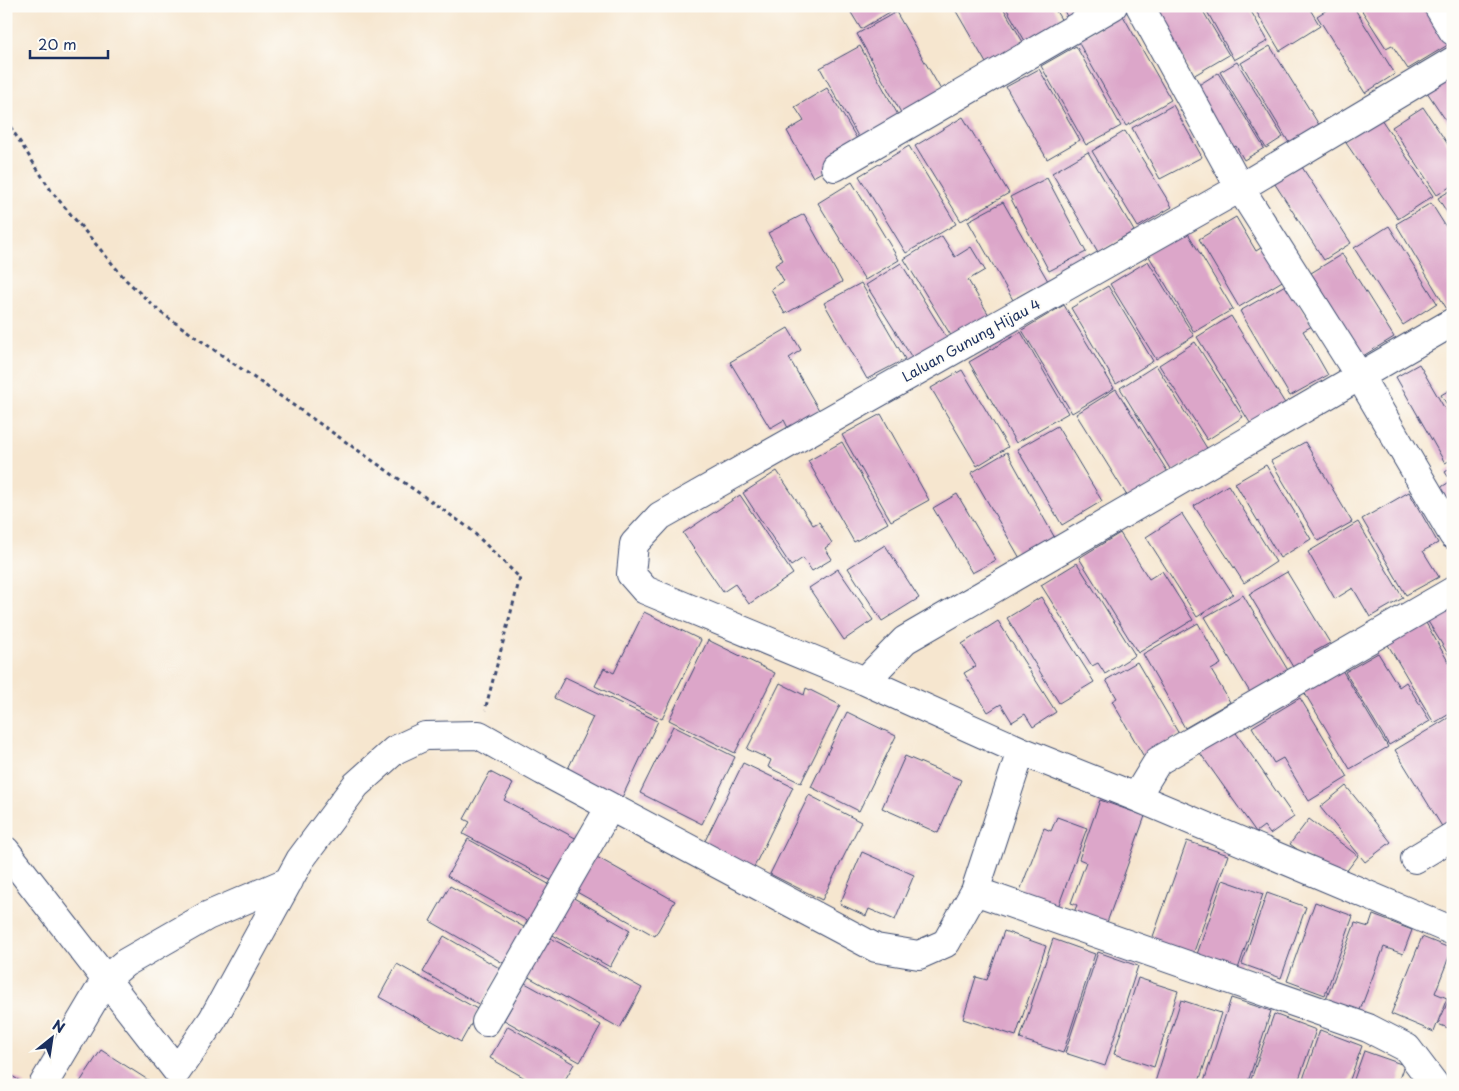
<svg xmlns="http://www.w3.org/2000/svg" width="1459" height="1091" font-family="'Playpen Sans',sans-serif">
  <rect width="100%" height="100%" fill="#fdfcf7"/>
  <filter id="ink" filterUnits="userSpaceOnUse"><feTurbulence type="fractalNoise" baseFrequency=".02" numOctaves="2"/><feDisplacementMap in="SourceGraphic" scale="10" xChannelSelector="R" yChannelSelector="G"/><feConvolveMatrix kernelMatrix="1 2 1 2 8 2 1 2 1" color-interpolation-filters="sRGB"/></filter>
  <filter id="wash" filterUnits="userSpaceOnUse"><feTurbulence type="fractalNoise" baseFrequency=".0096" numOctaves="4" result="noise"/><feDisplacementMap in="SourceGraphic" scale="20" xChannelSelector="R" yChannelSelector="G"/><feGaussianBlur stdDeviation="1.12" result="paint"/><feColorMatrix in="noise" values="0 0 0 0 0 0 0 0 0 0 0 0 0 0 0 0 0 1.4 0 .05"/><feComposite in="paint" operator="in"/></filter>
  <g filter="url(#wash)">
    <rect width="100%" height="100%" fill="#f6e6cf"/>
    <g id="blocks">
      <path fill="#dca6c9" d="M847,6H900L861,29Z
        M953,6H1002L1023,42L986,63Z
        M1005,6H1053L1062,21L1025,41Z
        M1062,6H1092L1068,19Z
        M1153,6H1200L1229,55L1193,76Z
        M1204,6H1248L1268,41L1234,60Z
        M1253,6H1308L1320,26L1280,51Z
        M1333,6H1353L1395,74L1365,93L1317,16Z
        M1359,6H1428L1451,43L1408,69L1392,45L1386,48Z
        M896,12L944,95L904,118L857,34Z
        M1122,14L1171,100L1126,126L1077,40Z
        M860,46L903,124L863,145L820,68Z
        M1076,46L1121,126L1086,145L1041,66Z
        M1270,46L1321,128L1291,146L1241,63Z
        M1237,62L1283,137L1266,148L1220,72Z
        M1039,69L1080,140L1047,159L1006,87Z
        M1218,73L1264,148L1244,160L1236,146L1226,152L1189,91Z
        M1453,75V131L1427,92Z
        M827,88L863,149L813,177L787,131L804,121L795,107Z
        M1173,105L1202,157L1160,179L1132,128Z
        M1423,107L1453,152V185L1437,195L1392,127Z
        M1379,116L1433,196L1398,219L1344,140Z
        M963,117L1009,193L961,221L915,146Z
        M1125,131L1172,207L1138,227L1092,151Z
        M909,146L956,224L906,253L859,176Z
        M1088,152L1134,231L1098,252L1052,173Z
        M1300,164L1351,243L1324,260L1273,181Z
        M1047,178L1086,252L1049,271L1010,197Z
        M852,182L899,260L865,280L818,203Z
        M1453,189V222L1438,198Z
        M1003,202L1048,281L1013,300L968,221Z
        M1431,203L1453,238V308L1448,311L1396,224Z
        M804,214L842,282L785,314L771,289L784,281L775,265L783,260L768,233Z
        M1236,217L1256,251L1264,246L1284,280L1239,307L1199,239Z
        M1389,226L1437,303L1403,325L1354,248Z
        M1186,230L1233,309L1194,332L1147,253Z
        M942,236L955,257L971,247L985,270L968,280L992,320L955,342L904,259Z
        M1342,254L1394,337L1363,356L1311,273Z
        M1148,261L1194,336L1156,359L1110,284Z
        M901,263L950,343L916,364L866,285Z
        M861,283L905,359L867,379L824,303Z
        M1287,284L1312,326L1303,331L1328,375L1290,396L1240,311Z
        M1108,286L1153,361L1116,384L1071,308Z
        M1064,305L1114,388L1072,413L1022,330Z
        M1231,316L1286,405L1252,426L1197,337Z
        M788,328L801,350L789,358L819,410L788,428L784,420L770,428L730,362Z
        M1021,332L1068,413L1016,443L969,362Z
        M1195,342L1243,417L1207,440L1159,365Z
        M1419,364L1453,423V459L1445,463L1396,377Z
        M1156,365L1208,450L1172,472L1120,388Z
        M962,370L1008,447L977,466L931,388Z
        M1453,388V414L1441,395Z
        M1116,389L1169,474L1129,499L1076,414Z
        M881,414L929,500L891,521L842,435Z
        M1057,426L1102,501L1062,525L1017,449Z
        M842,442L888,523L854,542L808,461Z
        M1305,442L1352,522L1318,541L1271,461Z
        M1007,452L1056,540L1021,560L971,473Z
        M1266,465L1311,539L1280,558L1235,483Z
        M1453,467V525L1432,493L1451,481L1445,472Z
        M777,471L813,525L819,522L832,543L825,548L832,559L812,571L803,558L791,566L743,493Z
        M1228,485L1276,562L1244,583L1194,506Z
        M1409,492L1438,543L1423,551L1439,577L1406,595L1362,519Z
        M957,494L996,560L972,573L933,508Z
        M740,495L793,574L749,604L735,584L723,592L683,533Z
        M1182,514L1233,594L1197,617L1146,537Z
        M1358,522L1403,598L1370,617L1353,588L1335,599L1308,552Z
        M1120,533L1149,579L1162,571L1193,620L1138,653L1079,558Z
        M885,545L919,598L882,621L848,568Z
        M1077,563L1135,655L1105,674L1098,663L1092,666L1041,585Z
        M838,569L873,620L844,640L809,588Z
        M1287,572L1330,643L1314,652L1318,658L1296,672L1249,594Z
        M1243,595L1289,672L1251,694L1205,617Z
        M1041,597L1094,682L1059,703L1007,618Z
        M1453,599V662L1424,615Z
        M644,612L701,640L662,719L595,686L604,668L614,673Z
        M1422,616L1453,670V712L1434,723L1384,638Z
        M998,621L1056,712L1033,727L1025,714L1012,722L1001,704L988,712L964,673L976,666L962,644Z
        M1198,623L1221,664L1211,670L1230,702L1185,728L1143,654Z
        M708,640L775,673L735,753L669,720Z
        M1378,653L1399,687L1406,682L1430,721L1389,745L1345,672Z
        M1137,662L1179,734L1143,755L1112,701L1117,698L1106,680Z
        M1342,670L1388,747L1350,769L1304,692Z
        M565,677L658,721L618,806L563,779L593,717L554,698Z
        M780,683L804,695L806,688L840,705L801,783L768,767L771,760L747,749Z
        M1300,698L1348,777L1309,801L1283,758L1274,763L1252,727Z
        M847,712L896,736L859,811L811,787Z
        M1453,715V829L1446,833L1395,750Z
        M673,726L735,757L702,824L640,793Z
        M1234,730L1294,817L1270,834L1264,826L1256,832L1200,753Z
        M905,756L961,780L938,833L882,808Z
        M743,763L793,787L753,869L703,845Z
        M490,772L513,784L504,800L579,840L556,883L463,834L470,822L464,819Z
        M1346,786L1391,842L1365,862L1320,807Z
        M809,795L861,822L822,900L770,874Z
        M1100,800L1145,816L1105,928L1072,917L1077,905L1071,903L1086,862L1079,859Z
        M1057,817L1087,828L1057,910L1018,896L1044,828L1051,831Z
        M1309,819L1358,856L1339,881L1290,844Z
        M468,839L552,886L531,923L447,876Z
        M1187,841L1228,855L1191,960L1150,945Z
        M862,852L914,875L895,920L869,909L866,916L840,904Z
        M595,856L675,901L655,936L575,891Z
        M1223,880L1263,894L1236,975L1195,960Z
        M450,886L531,931L510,967L430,921Z
        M1267,893L1306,907L1281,978L1242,964Z
        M572,897L630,930L610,967L551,934Z
        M1315,902L1353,916L1325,995L1287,981Z
        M1373,915L1412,930L1403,954L1384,947L1357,1018L1324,1005L1355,923L1369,927Z
        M1004,931L1046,946L1016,1036L963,1019L976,977L987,980Z
        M444,936L501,969L480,1005L423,972Z
        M547,936L642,988L620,1028L525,975Z
        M1422,937L1452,949L1435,993L1447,998L1434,1032L1391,1014Z
        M1053,939L1095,954L1063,1053L1020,1039Z
        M1098,952L1138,966L1105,1066L1065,1053Z
        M397,964L479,1010L461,1042L379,997Z
        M1138,978L1178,991L1154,1067L1114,1054Z
        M525,983L601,1025L580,1062L504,1020Z
        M1453,990V1030L1438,1024Z
        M1231,998L1271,1011L1247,1085H1203Z
        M1181,1000L1221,1013L1198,1085H1154Z
        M1274,1014L1316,1030L1297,1085H1249Z
        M508,1026L574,1064L562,1085H537L490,1058Z
        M1320,1030L1362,1046L1348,1085H1301Z
        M101,1050L156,1085H85L80,1082Z
        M1364,1051L1404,1065L1397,1085H1352Z
        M6,1072L26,1085H6Z"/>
    </g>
  </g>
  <g filter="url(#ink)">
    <use href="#blocks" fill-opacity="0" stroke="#3c4a6f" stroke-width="1"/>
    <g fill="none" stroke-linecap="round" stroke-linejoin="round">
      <g stroke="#3c4a6f" stroke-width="30">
        <path id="minor" d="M1140,6L1240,188L1360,377L1453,535
          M1438,6L1453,31
          M1453,61L1240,188L660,516L634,544L631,574L645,590L865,681L1021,751L1136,797L1453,931
          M835,167L1113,6
          M865,681L905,640L1453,322
          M1136,797L1158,761L1453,591
          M6,851L177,1071L213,1019L300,860L356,785L395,750L425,736L479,735L543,771L876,948L919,955L946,943L975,891L1021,751
          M1415,859L1453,836
          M975,891L1368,1028L1407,1048L1435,1085
          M486,1022L610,807
          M43,1085L106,979L125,963L207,916L289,881"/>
      </g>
      <path stroke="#3c4a6f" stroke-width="3" stroke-dasharray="4 4" stroke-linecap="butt" d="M6,120L52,192L126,280L160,312L469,528L520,578L485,710"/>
      <use href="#minor" stroke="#fff" stroke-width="28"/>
    </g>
  </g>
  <g text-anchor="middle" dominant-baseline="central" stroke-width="4" stroke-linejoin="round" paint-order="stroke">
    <g font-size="14" fill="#1b2f5e" stroke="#fdfcf7">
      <text transform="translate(971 340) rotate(-29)">Laluan Gunung Hijau 4</text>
    </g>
  </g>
  <rect width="1459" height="1091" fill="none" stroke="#fdfcf7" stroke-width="25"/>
  <g transform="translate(52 1038) rotate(30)" stroke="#fdfcf7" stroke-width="4" paint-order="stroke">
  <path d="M0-4L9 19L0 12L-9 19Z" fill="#1b2f5e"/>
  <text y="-8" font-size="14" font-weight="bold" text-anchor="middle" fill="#1b2f5e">N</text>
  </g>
  <path d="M30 50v8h78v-8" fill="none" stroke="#1b2f5e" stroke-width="2.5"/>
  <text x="38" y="50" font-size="15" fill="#1b2f5e" stroke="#fdfcf7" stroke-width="4" paint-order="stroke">20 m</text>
</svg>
